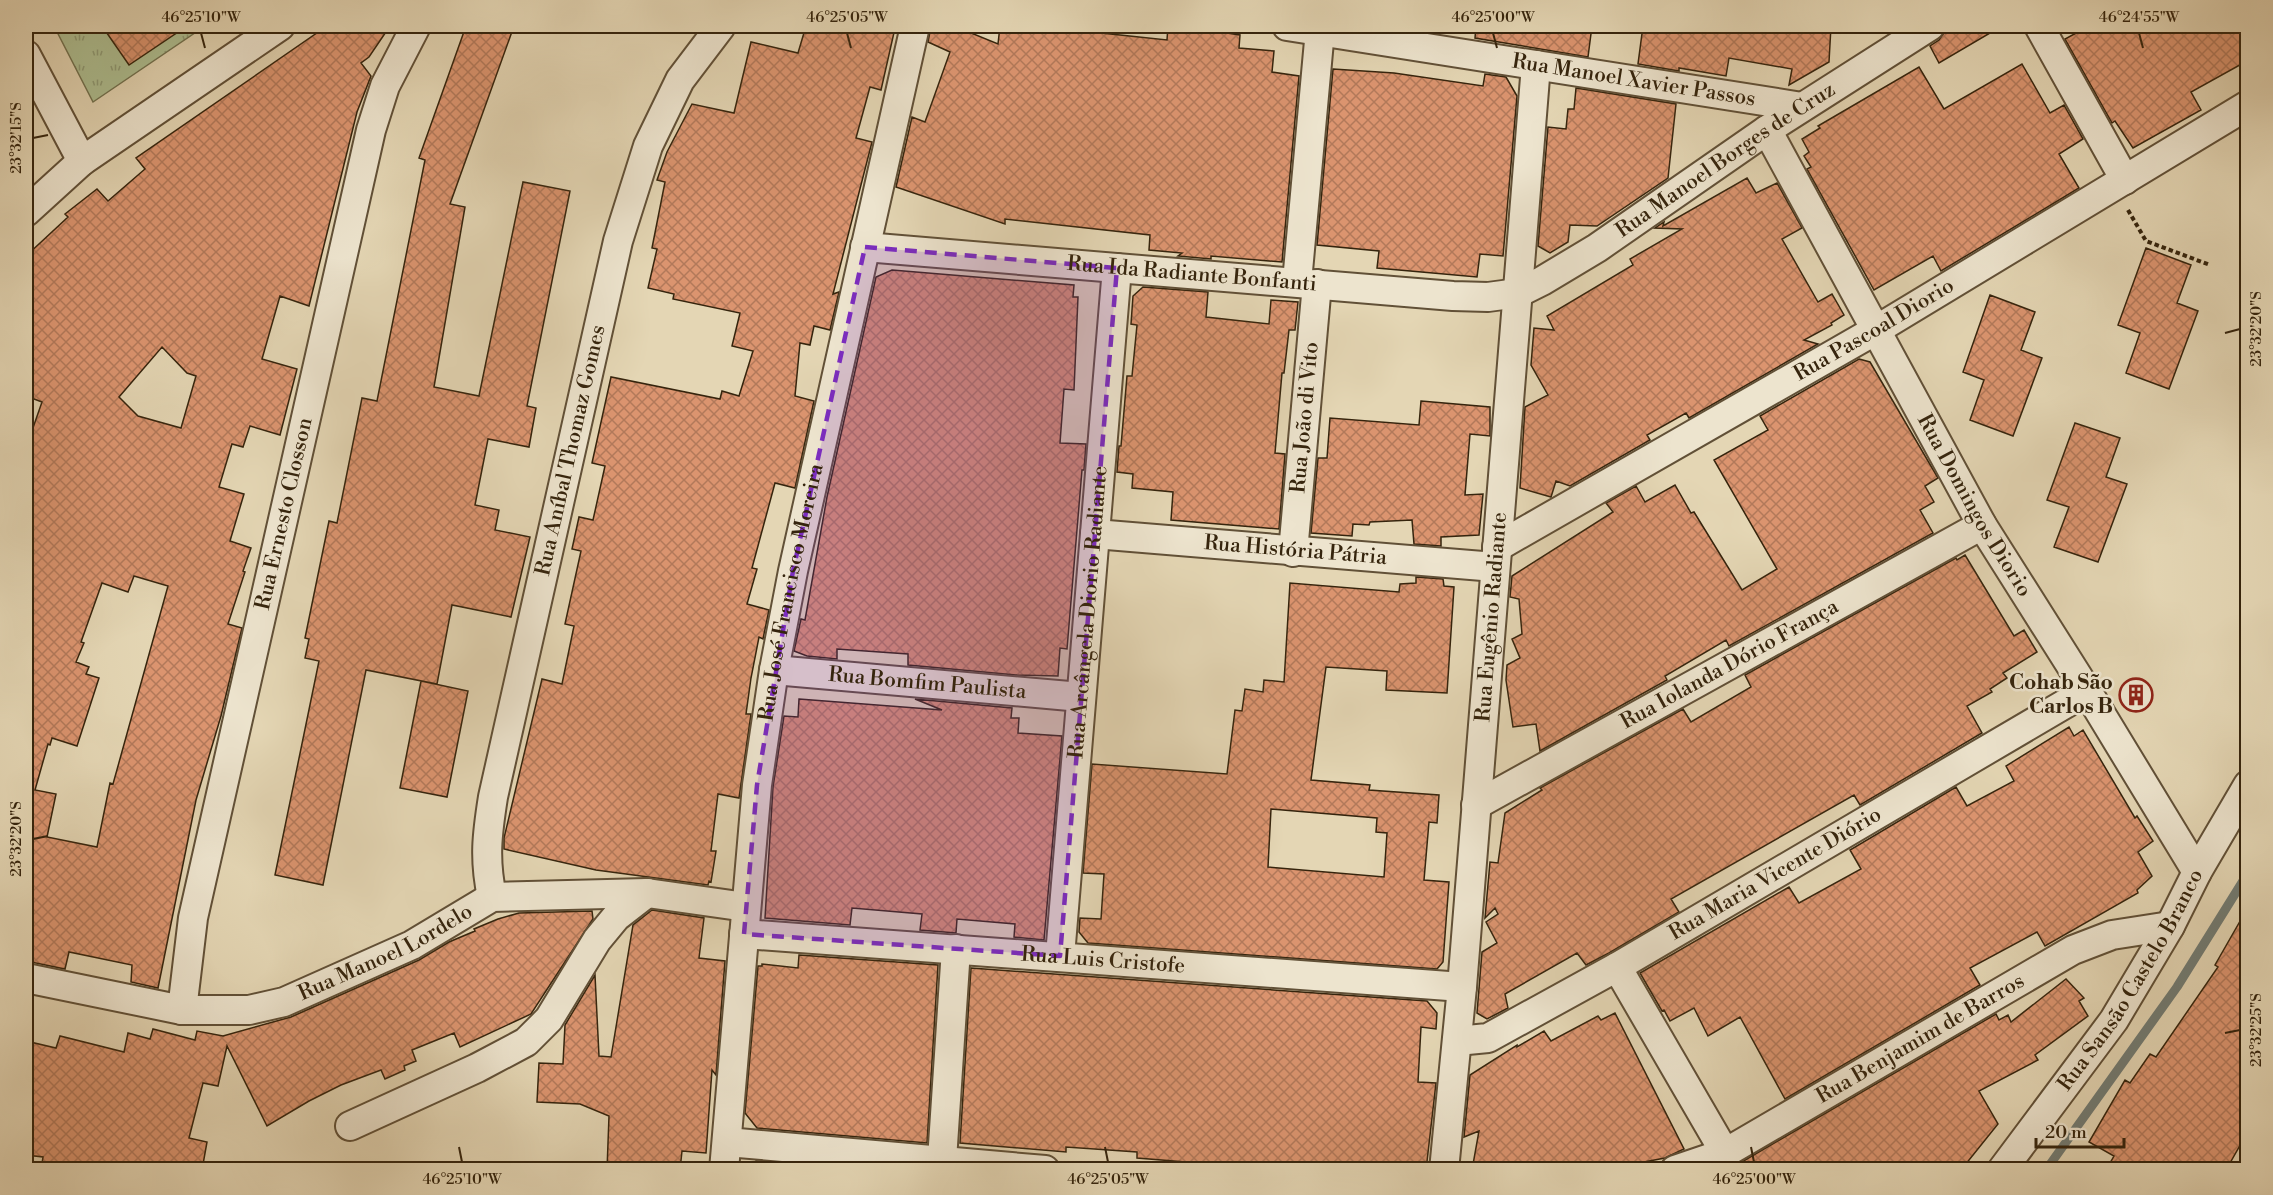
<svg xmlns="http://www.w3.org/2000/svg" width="2273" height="1195" font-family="'Libre Bodoni',serif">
  <defs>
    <pattern id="park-tufts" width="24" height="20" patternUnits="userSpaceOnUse" patternTransform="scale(1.5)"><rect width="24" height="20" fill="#aebf92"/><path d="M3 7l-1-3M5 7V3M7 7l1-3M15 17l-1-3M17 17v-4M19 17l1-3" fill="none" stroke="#8e9b76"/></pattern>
    <pattern id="building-cross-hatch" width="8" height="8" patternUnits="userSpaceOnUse" patternTransform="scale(1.5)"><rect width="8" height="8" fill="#db946f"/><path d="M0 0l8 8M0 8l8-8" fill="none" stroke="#b2795a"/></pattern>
  </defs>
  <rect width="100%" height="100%" fill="#e4d6b4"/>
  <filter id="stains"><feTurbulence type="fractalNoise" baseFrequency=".00333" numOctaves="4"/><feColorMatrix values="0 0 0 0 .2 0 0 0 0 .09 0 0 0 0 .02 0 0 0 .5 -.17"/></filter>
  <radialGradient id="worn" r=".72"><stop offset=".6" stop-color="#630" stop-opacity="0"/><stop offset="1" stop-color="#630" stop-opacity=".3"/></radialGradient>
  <path fill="url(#park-tufts)" stroke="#727250" stroke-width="1.5" d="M54,26H205L93,102Z"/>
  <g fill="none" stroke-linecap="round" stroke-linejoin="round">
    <path stroke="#727c74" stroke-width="9" d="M2046,1170L2177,987L2248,873"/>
  </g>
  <path fill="url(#building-cross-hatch)" stroke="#35240d" stroke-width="1.5" fill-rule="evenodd" d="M102,26H187L129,65Z
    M327,26H390L369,57L361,63L371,76L357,112L309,306L280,296L262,359L297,369L280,435L250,426L243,447L232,444L219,487L244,494L230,541L251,548L243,571L245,572L228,624L242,628L221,716L196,800L158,988L131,982L132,965L69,952L65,969L26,961V448L42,402L26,396V256L68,217L65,214L97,189L108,201L145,169L136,158ZM162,347L187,373L196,376L181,428L138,416L119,397ZM134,576L168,586L113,784L110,783L97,847L47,837L56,794L35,790L48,744L50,745L52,738L77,746L99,678L86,674L89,667L76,662L84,643L81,642L102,583L128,592Z
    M466,26H514L450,204L465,207L434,387L479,396L523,182L570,191L527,406L536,408L529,447L488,439L475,505L499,510L495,530L530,537L511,617L452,605L437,684L366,670L323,885L275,875L319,661L305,658L309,639L305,638L329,521L337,523L362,398L377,401L425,160L419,158Z
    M806,26H898L897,29L895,28L881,90L870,87L856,138L872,142L833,294L839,292L830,330L814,326L810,345L800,343L795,396L814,401L795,488L775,483L752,568L757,569L747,604L769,610L763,639L759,637L751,678L746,714H751L739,798L718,794L711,851H716L711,882L709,881L708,885L596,870L504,849V838L542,679L562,684L574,626L565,624L581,551L572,549L579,517L593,520L605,466L592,463L611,377L720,399L722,391L739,396L753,351L732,346L740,313L673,299L674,294L648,288L657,249L652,248L665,182L657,180L667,152L692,104L734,113L751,42L798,53Z
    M931,26H954L998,44L1000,26H1081V28L1092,29V32L1167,40L1168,26H1181L1240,35L1239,48L1274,51L1272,72L1299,76L1282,262L1211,256V259L1178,256L1182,253L1149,250L1150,235L1005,219V224L896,187L912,117L925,122L950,52L928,42Z
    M1476,26H1592L1588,57L1475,38Z
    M1643,26H1831L1829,62L1789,85L1792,69L1729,58L1726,76L1679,68V71L1638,64Z
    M1955,26H2002L1939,63L1930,46L1939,40L1945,31Z
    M2089,26H2247V61L2191,92L2201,110L2133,148L2115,121L2112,123L2065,39Z
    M2022,64L2050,113L2064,105L2083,139L2059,154L2079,188L1941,271L1933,256L1874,290L1807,169L1811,167L1804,156L1809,152L1802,139L1820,128L1818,126L1919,67L1944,109Z
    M1333,69L1394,73L1483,86L1485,74L1506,77L1517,96L1503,256L1480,254L1477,277L1377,268L1379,251L1317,245Z
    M1576,88L1676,104L1668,178L1597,226L1570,225L1568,242L1550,253L1538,246L1548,127L1566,129L1568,109H1574Z
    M1747,178L1756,193L1777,183L1802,228L1782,239L1818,302L1832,294L1844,315L1831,323L1832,325L1804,340L1818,344L1689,418L1686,413L1647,435L1650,440L1570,486L1556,481L1551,497L1520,488L1525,407L1548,395L1531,365L1534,328L1554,330L1547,316L1633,265L1630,259L1682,229L1655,228L1664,222L1663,226Z
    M2146,248L2191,265L2177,303L2198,311L2169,389L2126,373L2140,333L2118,325Z
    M892,270L1074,285L1073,297H1078L1074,390L1064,389L1060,443L1086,444L1084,470H1082L1067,649L1060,648L1058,676L1016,675L908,665V654L837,649V659L807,656L794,651L801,619L805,620L827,497L876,277Z
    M1143,287L1208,292L1206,317L1269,324L1271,300L1298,302L1295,330H1289L1284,373H1282L1275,453L1285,454L1279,529L1171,520L1173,492L1132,488L1133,474L1117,472L1119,446H1121L1127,376H1132L1137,325L1131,324L1133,296Z
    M1990,295L2035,312L2021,350L2042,358L2013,436L1970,420L1984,380L1963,372Z
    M1859,359L1870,362L1938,478L1925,486L1934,502L1920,510L1933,533L1729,646L1726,640L1665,676L1667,680L1540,751L1536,724L1513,727L1506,680L1507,665L1520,658L1512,639L1522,634L1519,599L1510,597L1512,576L1613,512L1606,503L1636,486L1645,502L1675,485L1691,513L1694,512L1742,590L1777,569L1714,460L1768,430L1760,416Z
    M1421,401L1490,407V436L1470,434L1465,495L1483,494L1479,535L1441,537V546L1414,544L1412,520L1370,522L1369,525L1353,524L1352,536L1311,533L1318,458H1327L1330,418L1419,425Z
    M2075,423L2120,438L2106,477L2127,484L2098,562L2054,547L2069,507L2047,500Z
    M1965,555L2014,636L2024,630L2037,652L2003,673L2007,678L1990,689L1992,692L1967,706L1982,733L1860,805L1854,795L1671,899L1679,912L1609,953L1586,965L1577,953L1505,994L1508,1008L1487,1019L1477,1013L1482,952L1497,943L1486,922L1498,914L1495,908L1485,918L1490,862L1498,863L1505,813L1542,790L1540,788L1683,709L1691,722L1751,687L1745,675L1956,558L1957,560Z
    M1416,577L1443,579L1444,586L1454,587L1447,693L1386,690L1387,671L1326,667L1311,780L1370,785L1369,790L1439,795L1437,823L1429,822L1424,880L1449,882L1443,962L1437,969L1088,943L1079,932L1080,918L1101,919L1104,874L1083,873L1092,764L1227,774L1235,710L1242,711L1245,689L1263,692L1264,680L1284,682L1290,583L1399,592L1400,584L1416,583ZM1271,809L1377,818L1376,832L1387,833L1384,877L1268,867Z
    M421,681L468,691L447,797L400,788Z
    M799,699L942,710L915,699L1012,708L1011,718H1019L1018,733L1062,736L1044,940L1014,937L1015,924L957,919L956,933L920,930L922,914L852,908L850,925L765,918L773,787L784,716L798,717Z
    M2069,727L2074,736L2083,730L2135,818L2137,816L2153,841L2138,852L2152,876L2137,890L2138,893L2045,946L2037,932L1970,968L1980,985L1785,1099L1740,1017L1708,1036L1694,1008L1670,1021L1664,1010L1662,1011L1640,973L1789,887L1799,903L1861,869L1850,850L1956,787L1967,806L2014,781L2006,766Z
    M2247,909V1133L2226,1170H2106L2114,1156L2089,1142L2125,1080L2130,1083L2150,1054L2156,1057L2218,967L2215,965Z
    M652,910L704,918L699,958L725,961L716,1075L712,1070L706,1153L682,1151L680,1170H607L609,1116L580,1104L537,1102L539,1063L563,1064L565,1025L595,975L599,1056L611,1057L633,925Z
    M592,911L593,919L531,1014L460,1047L454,1033L412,1050L416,1061L404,1066L405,1070L385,1079L381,1070L341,1085L309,1101L267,1126L227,1046L218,1086L203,1083L189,1138L207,1142L202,1170H41L43,1157L26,1155V1041L56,1048L60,1036L124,1052L128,1033L150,1039L153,1029L195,1040L197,1031L223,1036L291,1017L419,960L449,942L475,931L474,929L498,919L519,913Z
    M799,955L938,965L927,1143L757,1128L745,1113L758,966H762V964L798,968Z
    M971,968L1427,1001L1437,1013L1436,1029L1421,1027L1418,1082L1436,1083L1426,1170H1284L1137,1158V1152L1066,1147V1152L960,1143Z
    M2066,979L2084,998L2079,1001L2088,1016L2035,1055L2038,1060L1979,1091L1998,1124L1961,1170H1728L1996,1014L1999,1020L2008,1015L2011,1022Z
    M1615,1013L1684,1149L1665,1158L1602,1170H1472L1479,1131L1464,1137L1470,1075L1517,1045V1047L1544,1031L1551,1041L1598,1016L1601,1020Z
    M756,1161L851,1170H747Z"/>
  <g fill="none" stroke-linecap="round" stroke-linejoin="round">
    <g stroke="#615037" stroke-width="32">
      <g id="minor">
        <path id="s1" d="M1287,26L1802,107"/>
        <path d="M2039,26L2125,180"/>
        <path d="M26,55L82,161"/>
        <path id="s2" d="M1767,130L1982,525L2087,691L2197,872"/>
        <path d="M26,212L82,161L280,26"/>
        <path id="s3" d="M865,247L1453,296L1488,297L1518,293L1542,281L1597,248L1767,130L1930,26"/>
        <path d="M1297,282L1320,30"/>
        <path id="s4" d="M1095,534L1495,567"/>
        <path id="s5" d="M1497,547L1876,330L2248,105"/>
        <path id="s6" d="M1293,552L1317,284"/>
        <path id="s7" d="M774,670L1081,697"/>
        <path id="s8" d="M1476,805L1982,525"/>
        <path id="s9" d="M492,897C484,859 487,835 493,797L618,241L648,146L680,80L721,26"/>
        <path id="s10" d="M744,934L1462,987"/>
        <path id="s11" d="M1060,956L1117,268"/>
        <path d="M1617,967L1725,1153"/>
        <path id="s12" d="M26,978L182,1010H249L284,1002L412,945L492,897L647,893L746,907"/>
        <path id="s13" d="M182,1010L193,918L371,130L385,86L416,26"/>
        <path id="s14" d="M1457,1041L1488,1038L1617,967L2087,691"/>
        <path d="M350,1126L477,1068L526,1042L549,1019L597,940L616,917L647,893"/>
        <path d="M727,1142L1045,1170"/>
        <path d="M942,1160L956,949"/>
        <path id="s15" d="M724,1170L757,785L774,670L793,571L915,26"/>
        <path id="s16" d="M1444,1170L1462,987L1536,65"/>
        <path id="s17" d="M1675,1170L1725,1153L2073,950L2112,935L2170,926"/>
        <path id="s18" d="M2002,1170L2114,1020L2170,926L2197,872L2248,785"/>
      </g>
    </g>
    <path stroke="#35240d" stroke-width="4" stroke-dasharray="4.5 3" stroke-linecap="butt" d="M2128,210L2146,241L2210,265"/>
    <use href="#minor" stroke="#ede4ce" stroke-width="28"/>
  </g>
  <path fill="#7b2cbf" fill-opacity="0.2" stroke="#7b2cbf" stroke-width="4.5" stroke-dasharray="12 8" stroke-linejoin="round" d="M865,247L1117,268L1060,956L744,934L757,785L793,571Z"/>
  <path fill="none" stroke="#35240d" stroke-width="2" d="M201,33L205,48M847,33L851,48M1493,33L1497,48M2139,33L2143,48M33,138L48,135M2225,333L2240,329M33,839L48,836M2225,1033L2240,1030M459,1147L462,1162M1105,1147L1108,1162M1751,1147L1754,1162"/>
  <defs>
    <g id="building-ring" transform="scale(1.725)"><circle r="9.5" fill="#ede4ce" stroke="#8f2418" stroke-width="1.5"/><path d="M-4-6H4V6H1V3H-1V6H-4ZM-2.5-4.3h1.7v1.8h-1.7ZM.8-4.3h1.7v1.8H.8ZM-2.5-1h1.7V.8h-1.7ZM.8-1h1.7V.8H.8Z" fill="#8f2418"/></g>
  </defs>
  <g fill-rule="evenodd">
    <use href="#building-ring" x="2136" y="695"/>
  </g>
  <g text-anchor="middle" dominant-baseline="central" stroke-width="5" stroke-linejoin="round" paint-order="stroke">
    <g font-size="21" fill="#35240d" stroke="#ede4ce">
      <text stroke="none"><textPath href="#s1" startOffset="351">Rua Manoel Xavier Passos</textPath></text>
      <text stroke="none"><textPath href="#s3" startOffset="902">Rua Manoel Borges de Cruz</textPath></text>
      <text stroke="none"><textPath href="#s3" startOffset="328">Rua Ida Radiante Bonfanti</textPath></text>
      <text stroke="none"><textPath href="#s5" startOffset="435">Rua Pascoal Diorio</textPath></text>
      <text stroke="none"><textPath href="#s6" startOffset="135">Rua João di Vito</textPath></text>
      <text stroke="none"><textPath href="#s9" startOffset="456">Rua Aníbal Thomaz Gomes</textPath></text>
      <text stroke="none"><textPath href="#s2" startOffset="429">Rua Domingos Diorio</textPath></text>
      <text stroke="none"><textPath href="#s13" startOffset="507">Rua Ernesto Closson</textPath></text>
      <text stroke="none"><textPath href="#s4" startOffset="201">Rua História Pátria</textPath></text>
      <text stroke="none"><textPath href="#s15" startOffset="582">Rua José Francisco Moreira</textPath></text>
      <text stroke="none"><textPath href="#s11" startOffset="345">Rua Arcângela Diorio Radiante</textPath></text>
      <text stroke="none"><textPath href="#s16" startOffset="555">Rua Eugênio Radiante</textPath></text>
      <text stroke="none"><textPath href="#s8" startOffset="290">Rua Iolanda Dório França</textPath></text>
      <text stroke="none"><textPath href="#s7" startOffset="154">Rua Bomfim Paulista</textPath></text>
      <text stroke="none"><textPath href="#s14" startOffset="362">Rua Maria Vicente Diório</textPath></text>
      <text stroke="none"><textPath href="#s12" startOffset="375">Rua Manoel Lordelo</textPath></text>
      <text stroke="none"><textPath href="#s10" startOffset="360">Rua Luis Cristofe</textPath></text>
      <text stroke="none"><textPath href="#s18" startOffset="230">Rua Sansão Castelo Branco</textPath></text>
      <text stroke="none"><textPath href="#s17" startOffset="279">Rua Benjamim de Barros</textPath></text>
    </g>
    <g font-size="21" font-weight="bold" fill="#35240d" stroke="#ede4ce" text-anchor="end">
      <text x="2113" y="683">Cohab São<tspan x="2113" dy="24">Carlos B</tspan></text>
    </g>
  </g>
  <rect width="2273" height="1195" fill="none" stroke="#e4d6b4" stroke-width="66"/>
  <path d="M2036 1138v9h88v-9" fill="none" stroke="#35240d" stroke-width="3"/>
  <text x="2045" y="1138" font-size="18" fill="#35240d" stroke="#ede4ce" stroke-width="4.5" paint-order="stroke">20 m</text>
  <rect x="33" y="33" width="2207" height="1129" fill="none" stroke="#35240d" stroke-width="2"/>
  <g font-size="15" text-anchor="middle" fill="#35240d">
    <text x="201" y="22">46°25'10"W</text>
    <text x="847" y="22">46°25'05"W</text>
    <text x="1493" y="22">46°25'00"W</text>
    <text x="2139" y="22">46°24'55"W</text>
    <text transform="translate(16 138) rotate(-90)" y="5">23°32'15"S</text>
    <text transform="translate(2256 329) rotate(-90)" y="5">23°32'20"S</text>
    <text transform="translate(16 839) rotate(-90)" y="5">23°32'20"S</text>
    <text transform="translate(2256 1030) rotate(-90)" y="5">23°32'25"S</text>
    <text x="462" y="1184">46°25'10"W</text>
    <text x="1108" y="1184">46°25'05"W</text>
    <text x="1754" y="1184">46°25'00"W</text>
  </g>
  <rect width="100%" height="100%" filter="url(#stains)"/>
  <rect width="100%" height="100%" fill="url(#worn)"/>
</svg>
